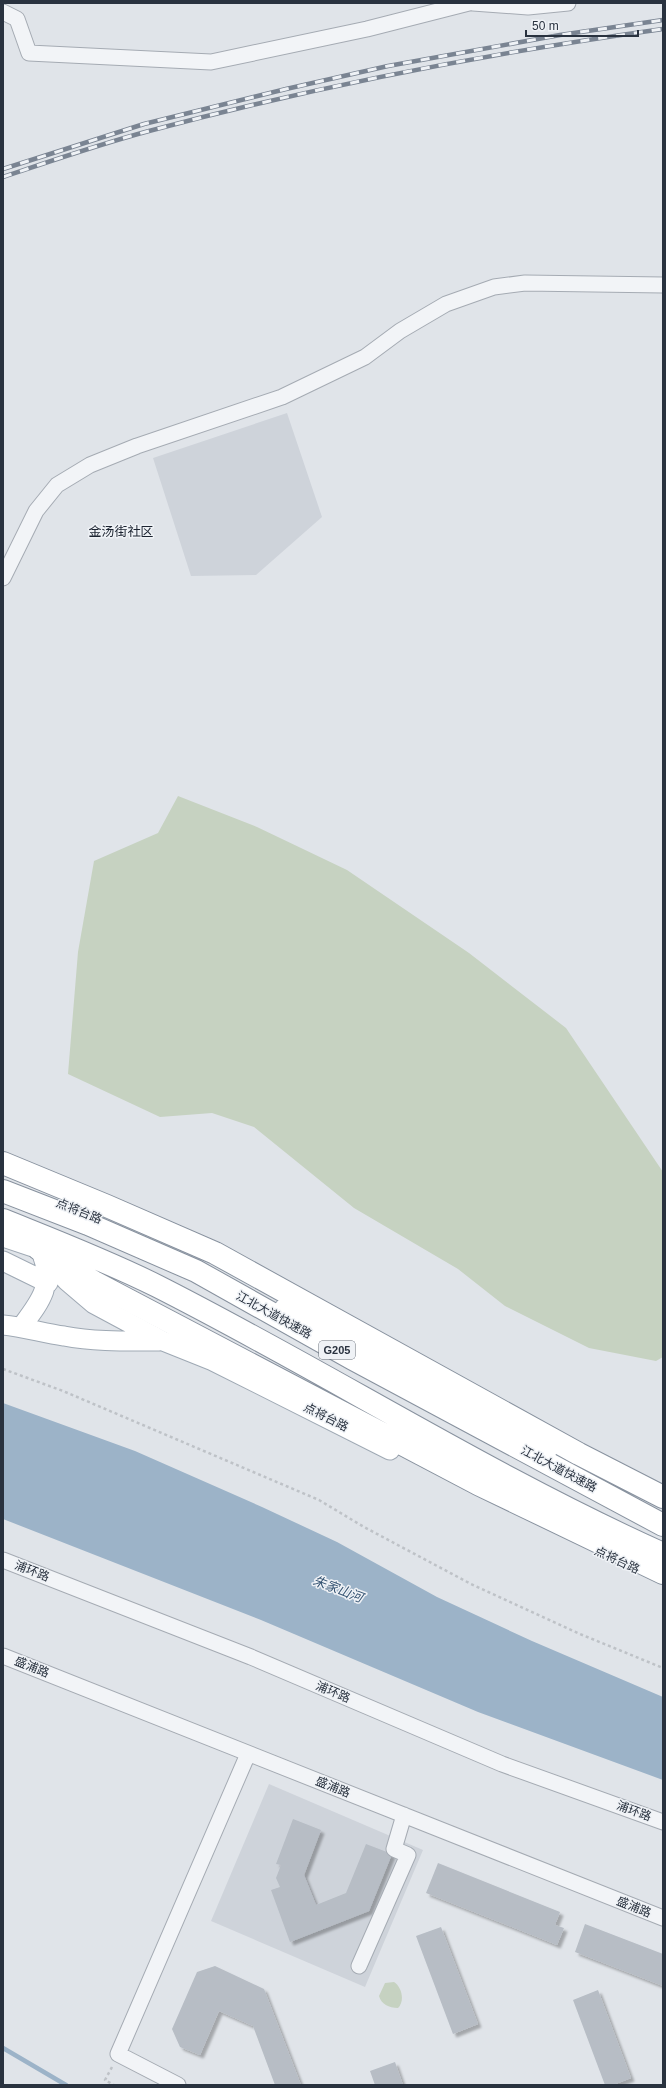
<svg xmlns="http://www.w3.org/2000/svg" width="666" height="2088" font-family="Helvetica,'Noto Sans SC',sans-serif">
  <defs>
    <filter id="shadow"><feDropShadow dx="3.5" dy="3.5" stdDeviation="1" flood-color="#0004"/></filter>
  </defs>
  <rect width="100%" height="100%" fill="#e0e4e9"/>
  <path fill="#ced3da" d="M287,413L322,517L256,575L191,576L153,458Z
    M269,1784L423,1850L365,1987L211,1921Z"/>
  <path fill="#c6d2c1" d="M178,796L257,827L347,870L469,953L566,1028L663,1172V1357L656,1361L589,1348L505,1306L458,1269L354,1208L254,1127L212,1113L160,1117L68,1074L78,952L94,861L158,833Z
    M394,1982C402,1987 405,2001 398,2008C389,2008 381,2004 379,1996L385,1983Z"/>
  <path fill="#9cb3c8" d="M3,1403L135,1451L262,1507L337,1542L437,1597L532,1641L663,1697V1780L478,1712L261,1620L3,1519Z"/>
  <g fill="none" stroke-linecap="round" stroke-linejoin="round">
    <path stroke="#9cb3c8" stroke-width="4.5" d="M3,2048L66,2085"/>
  </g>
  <path fill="#b7bdc5" filter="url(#shadow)" d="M293,1819L321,1830L304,1875L316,1905L346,1893L366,1844L392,1854L369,1911L290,1942L271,1890L280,1887L276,1878L281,1865L276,1864Z
    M438,1863L560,1912L555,1925L564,1928L557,1945L426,1893Z
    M585,1924L663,1954V1986L575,1952Z
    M441,1927L478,2024L453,2034L416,1936Z
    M215,1966L264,1989L301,2085H275L253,2026L219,2011L200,2055L180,2047L172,2029L197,1972Z
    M598,1990L631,2078L613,2085H605L573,2000Z
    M395,2062L403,2085H375L370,2071Z"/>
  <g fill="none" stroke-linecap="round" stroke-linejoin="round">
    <g stroke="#a5abb3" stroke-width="17">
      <path id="minor" d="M473,3L528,7L568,3
        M3,12L17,19L29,53L211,62L367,29L469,3
        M3,578L36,511L57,485L90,465L137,446L282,397L365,357L400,331L446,304L494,287L525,283L663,285
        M3,1560L251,1657L502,1764L663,1822
        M3,1656L663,1918
        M359,1966L408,1855L394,1849L404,1815
        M178,2085L118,2054L248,1754"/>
    </g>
    <g stroke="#9fa9b4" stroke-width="21">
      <path id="major" d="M3,1237L39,1249L67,1281L94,1304L163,1341L213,1361L390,1450
        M3,1261L48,1283
        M284,1308L547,1451
        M3,1325C24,1327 43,1333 64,1336C95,1342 128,1341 159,1341
        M22,1326C40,1302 54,1285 42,1254"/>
    </g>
    <g stroke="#88929f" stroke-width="24">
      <path id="highway" d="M3,1163L107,1206L215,1253L579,1454L663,1497
        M3,1191L88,1224L196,1271L353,1359L663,1525
        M3,1220C55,1241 107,1261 157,1286C327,1372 489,1476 663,1554
        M39,1249L94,1282L478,1484L663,1573"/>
    </g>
    <path stroke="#bec2c7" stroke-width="2.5" stroke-dasharray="3 3" stroke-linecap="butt" d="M3,1369L63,1391L319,1500L364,1527L471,1584L580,1634L663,1668
      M112,2067L105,2080L114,2085"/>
    <use href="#minor" stroke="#f2f4f7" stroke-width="15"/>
    <use href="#major" stroke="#fff" stroke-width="19"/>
    <use href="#highway" stroke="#fff" stroke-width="22"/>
    <g stroke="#7a8492" stroke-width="4.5">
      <path id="rail" d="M3,169L144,124L286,89L388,66L560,35L663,20
        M3,177C51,161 100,144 149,131C318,86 490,53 663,29"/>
    </g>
    <use href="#rail" stroke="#eff2f6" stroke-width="3" stroke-dasharray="9" stroke-linecap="butt"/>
  </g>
  <g text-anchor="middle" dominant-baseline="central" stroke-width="3" stroke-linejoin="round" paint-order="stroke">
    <rect fill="#eff2f6" stroke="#646c76" stroke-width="1" x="319" y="1341" width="36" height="18" rx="3"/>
    <g font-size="11" font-weight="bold" fill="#29323f">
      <text x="337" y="1350">G205</text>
    </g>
    <g font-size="12" fill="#29323f" stroke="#eff2f6">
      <text transform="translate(79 1211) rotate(22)">点将台路</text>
      <text transform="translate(274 1315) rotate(29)">江北大道快速路</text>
      <text transform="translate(326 1417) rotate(27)">点将台路</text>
      <text transform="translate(559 1469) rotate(28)">江北大道快速路</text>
      <text transform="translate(617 1560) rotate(25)">点将台路</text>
      <text transform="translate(32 1571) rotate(21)">浦环路</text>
      <text transform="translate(32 1667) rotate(22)">盛浦路</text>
      <text transform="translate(333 1692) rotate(23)">浦环路</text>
      <text transform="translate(333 1787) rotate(22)">盛浦路</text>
      <text transform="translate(634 1811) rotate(20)">浦环路</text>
      <text transform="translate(634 1907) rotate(22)">盛浦路</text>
    </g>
    <g font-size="13" fill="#1b2330" stroke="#eff2f6">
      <text x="121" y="531">金汤街社区</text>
    </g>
    <g font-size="13" font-style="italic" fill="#345372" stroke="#eff2f6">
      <text transform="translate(338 1589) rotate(21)">朱家山河</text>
    </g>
  </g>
  <rect width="666" height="2088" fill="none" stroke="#29323f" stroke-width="8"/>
  <path d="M526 30v6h112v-6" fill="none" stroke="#29323f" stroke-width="2"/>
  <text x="532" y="30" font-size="12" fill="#29323f" stroke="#eff2f6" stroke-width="3" paint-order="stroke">50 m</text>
</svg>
